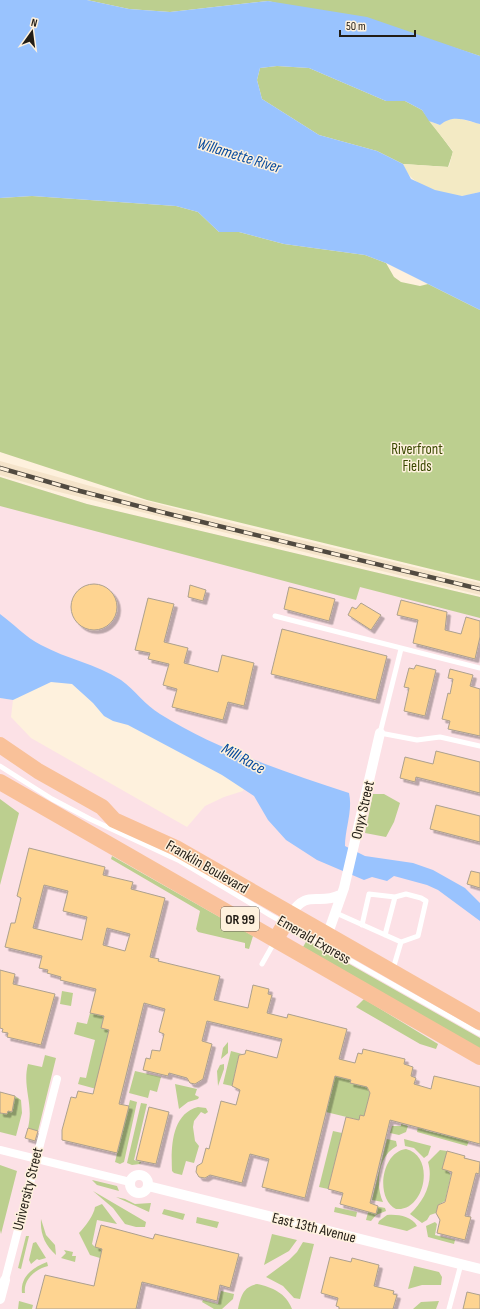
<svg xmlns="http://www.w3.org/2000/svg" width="480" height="1309" font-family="'Sofia Sans Condensed',sans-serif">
  <defs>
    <filter id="shadow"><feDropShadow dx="3.5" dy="3.5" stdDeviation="0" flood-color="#0004"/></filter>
  </defs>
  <rect width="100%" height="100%" fill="#fef1dd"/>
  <path fill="#f5e4ca" d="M0,461L112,492L231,523L480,583V595L55,491L0,475Z"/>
  <path fill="#fce1e6" d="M0,477L87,504L480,597V1309H0V698L13,700L11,717L31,738L187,827L205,806L224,797L243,791L249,770L0,645Z"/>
  <path fill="#bccf8f" d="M87,0H480V56L424,38L268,1L170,12L129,9Z
    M277,66L309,68L386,101H405L422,110L453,152L448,167L403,164L377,151L319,135L262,99L257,80L260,68Z
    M32,196L176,206L198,212L219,232H239L284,244L365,255L386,263L394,277L401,282L420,286L428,284L480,310V581L147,500L0,452V198Z
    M0,477L87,504L480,597V618L360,587L356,600L0,506Z
    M373,794H384L400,803L394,822L386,837L365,833Z
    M0,799L19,813L0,885Z
    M112,856L253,936L249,949L245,948V943L198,932L196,929L200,911L111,859Z
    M307,940L480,1038V1049L303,947Z
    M62,991L73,993L71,1006L60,1004Z
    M364,999L438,1044L436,1049L420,1044L356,1007Z
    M90,1013L104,1016L101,1028L109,1030L100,1090L78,1084L80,1077L86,1078L95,1040L74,1034L77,1022L87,1024Z
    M228,1042V1053L221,1059L223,1048Z
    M231,1051L242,1054L239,1055L232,1086L223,1084Z
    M45,1055L56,1058L38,1131L28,1128C34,1103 22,1088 28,1064L42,1067Z
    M224,1064V1069L218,1086L217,1071L220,1065Z
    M135,1071L161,1077L157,1092L150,1090L148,1098L129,1093Z
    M335,1076L351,1080L350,1083L367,1087L370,1093L365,1116L359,1120L326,1112Z
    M175,1084L197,1089L195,1095L199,1097L198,1099L188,1102L179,1109Z
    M15,1096L21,1100L22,1113L16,1136L0,1132V1113L6,1114L8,1111H12Z
    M130,1100L137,1102L124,1162L120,1164L115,1162Z
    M141,1103L147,1104L134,1160L141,1162L140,1164L132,1165L127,1163Z
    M198,1107L206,1108L208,1112L205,1114L201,1112L194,1121L193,1127L195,1141L199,1146L194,1163L186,1161L182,1175L174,1173L172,1171C171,1148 171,1114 198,1107Z
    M401,1124L408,1126L406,1132L399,1135L390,1133L392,1126H401Z
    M425,1124L424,1130L469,1141L467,1146L417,1132L418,1127Z
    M333,1131L342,1133L328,1189L319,1187Z
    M387,1139L396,1141L397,1146C378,1155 375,1185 383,1202L372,1200Z
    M404,1139L431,1146L428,1155L424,1158L414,1148L405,1146Z
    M406,1149C436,1156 425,1212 396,1209C375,1199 381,1152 406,1149Z
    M440,1150L447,1151L448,1171L451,1175L445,1201L438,1205L436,1213L430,1215L427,1220L422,1223L410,1214C424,1201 434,1182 428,1162Z
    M0,1165L17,1171L1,1234L0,1230Z
    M92,1180L117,1186L119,1191L97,1185Z
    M93,1191L146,1222L145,1227H136L125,1224L113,1208Z
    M116,1197L125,1199L135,1204L151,1203L149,1212Z
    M102,1204L117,1224L97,1220L92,1244L95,1247L102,1249L100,1258L90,1255L79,1233C85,1227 94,1215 95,1207Z
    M370,1205L385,1208L386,1211L376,1215L371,1221L366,1220Z
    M335,1207L357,1212L356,1217L334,1212Z
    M164,1209L185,1214L183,1220L162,1214Z
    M387,1215C397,1214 412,1216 417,1226L407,1231L378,1224L379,1221Z
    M197,1217L219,1222L217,1228L196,1223Z
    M41,1219L46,1235L55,1245L56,1255C45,1245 40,1234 41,1219Z
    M435,1222L437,1224L435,1235L455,1240L454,1244L428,1237L426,1226Z
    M272,1234L297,1240L289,1251L264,1265Z
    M26,1236H29L21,1269L18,1268Z
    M36,1242L46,1258L39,1260L37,1259L31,1264L29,1260L33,1243Z
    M303,1242L314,1244L300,1299L294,1298L283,1286L266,1277L289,1260L297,1252Z
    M64,1250L73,1252L72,1256H76L75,1262L61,1258L66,1253Z
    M47,1262L48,1266C36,1269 23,1279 25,1293H22C20,1277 33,1267 47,1262Z
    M414,1266L439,1272L442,1277L441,1285H422L408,1289Z
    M257,1284C272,1287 286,1293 292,1309H238C241,1296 243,1287 257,1284Z
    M221,1291L234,1294L233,1299L222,1309H214L202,1302L203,1300L218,1304Z
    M19,1301L33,1305L32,1309H18Z
    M439,1301L436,1309H413L421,1302Z"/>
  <path fill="#f3eac4" d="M457,118L480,124V192C474,193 467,196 461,196C441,195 409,185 403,164L449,167L453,151L429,121L440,125L446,120Z"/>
  <path fill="#99c3fe" d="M0,0H87L129,9L170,12L268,1L367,17L480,56V124C465,120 453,114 440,125L429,121L422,110L405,101H386L309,68L277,66L260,68L257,80L262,99L319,135L377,151L403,164L411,179L435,190L462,196L480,192V310L386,263L365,255L284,244L239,232H219L198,212L176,206L32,196L0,198Z
    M0,614C14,624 25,637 41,645C67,659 96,664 121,680C135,690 145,705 160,714C217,750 286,772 349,793C353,810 345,829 345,846L365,856L413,863L433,870L465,888L480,903V921L438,890L427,885L394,876L387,881L372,877L364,880L317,860L286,840L268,820L254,796L222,775L128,725L113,721L104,716L93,703L72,684L51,682L13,700L0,698Z"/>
  <path fill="#fed491" stroke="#aca08e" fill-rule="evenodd" filter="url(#shadow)" d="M71 607a23 23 0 1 1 46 0a23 23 0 1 1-46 0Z
    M190,585L206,590L203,601L188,597Z
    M289,587L335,599L329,621L284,609Z
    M148,598L174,604L164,642L188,648L184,663L218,672L222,655L254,663L244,706L228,702L223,720L172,707L177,689L163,685L169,664L148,659L150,653L135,650Z
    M401,600L447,612L445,630L461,634L466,617L480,621V637L475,659L413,643L418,620L397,615Z
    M361,603L381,615L371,630L348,615L352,607L356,609Z
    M282,629L387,656L376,700L271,674Z
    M416,665L436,670L425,716L404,711L409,688L404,687L409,668L414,669Z
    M450,669L473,675L470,686L480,689V736L448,729L450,721L442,719L448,693L450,694L453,679L448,678Z
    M436,751L480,762V793L416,777L415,782L400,778L405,757L433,764Z
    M436,805L480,816V842L430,829Z
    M29,848L105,867L103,875L133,882L131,889L165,898L150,957L159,959L158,961L220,976L214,1000L248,1008L253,985L269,989L268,994L272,995L267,1013L287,1018L288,1014L347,1029L339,1059L355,1063L358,1053L362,1054L363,1049L405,1059L404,1064L413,1067L411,1076L416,1078L414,1084L431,1089L434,1076L480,1087V1144L390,1120L370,1203L378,1206L376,1214L340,1204L343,1193L328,1189L346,1117L359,1120L360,1115L364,1116L370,1093L367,1087L350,1083L351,1080L335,1076L305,1198L262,1187L269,1159L250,1154L242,1183L210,1175L205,1178L199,1177L196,1172L197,1166L202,1163L206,1148L209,1149L221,1101L236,1105L240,1090L232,1086L239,1055L245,1054L246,1050L277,1058L282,1039L207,1021L202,1041L212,1044L203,1079L195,1084L190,1083L187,1078L169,1073L168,1076L143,1070L146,1058L150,1059L152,1050L160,1051L164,1034L159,1032L165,1009L144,1003L119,1104L129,1106L117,1153L62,1140V1130L71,1097L76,1098L78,1091L93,1094L109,1030L101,1028L104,1016L90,1013L96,989L60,980L61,977L47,973L48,970L39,968L42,956L5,947L11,923H15L21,898L17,896ZM44,885L68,891L63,911L87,917L82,940L33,928ZM107,928L130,934L125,951L103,945Z
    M471,871L480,873V888L467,884Z
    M0,970L15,974L13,984L55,994L41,1045L7,1037L8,1033L2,1032L3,1029L0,1028Z
    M0,1092L15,1096L12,1112L8,1111L7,1114L0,1113Z
    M149,1107L169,1112L156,1164L136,1160Z
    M28,1128L38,1131L35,1141L25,1138Z
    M447,1151L465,1156L464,1158L480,1162L479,1174L476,1173L465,1216L471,1217L465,1240L437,1233L440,1220L436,1213L438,1205L445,1202L452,1172L442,1169Z
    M101,1225L153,1239L155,1234L239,1254L230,1288L220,1285L217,1301L142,1282L136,1309H36L45,1275L94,1286L102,1249L95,1247Z
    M330,1257L351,1262L352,1258L379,1265L374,1286L394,1291L393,1294L397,1295L393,1309H339V1307L336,1306L338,1298L321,1293Z
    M467,1292L480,1295V1309H463Z"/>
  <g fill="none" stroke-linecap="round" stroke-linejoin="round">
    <path stroke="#fff" stroke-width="5" d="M275,616L480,668
      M401,649L380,733L417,740L440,737L480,746
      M0,766L52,799L90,819L180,861L270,915L480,1034
      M336,913L401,942L393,969
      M362,925L369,894L395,897L406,894L421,898L426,901L418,936L401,942
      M385,935L395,897
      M262,964L275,941
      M449,1309L461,1264"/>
    <path stroke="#fff" stroke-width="8" d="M0,1150L130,1182
      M5,1280L57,1079"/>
    <path stroke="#fff" stroke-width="10" d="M290,915C308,888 317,906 340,895
      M327,936L344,888L380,733
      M130 1184a9 9 0 1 1 18 0a9 9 0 1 1-18 0Z
      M148,1186L480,1269
      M0,1299L5,1280"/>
    <path stroke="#f9c199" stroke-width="16" d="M0,745L38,771L102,807L114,820L176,848L480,1022
      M0,782L480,1057
      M276,939L290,915"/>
    <g stroke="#514a40" stroke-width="4.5">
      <path id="rail" d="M0,468L80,491L169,514L480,589"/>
    </g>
    <use href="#rail" stroke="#fef1dd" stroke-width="3" stroke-dasharray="9" stroke-linecap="butt"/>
  </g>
  <g text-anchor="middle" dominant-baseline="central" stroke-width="3" stroke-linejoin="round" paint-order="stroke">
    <rect fill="#fef1dd" stroke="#645d52" stroke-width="1" x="221" y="907" width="38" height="24" rx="3"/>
    <g font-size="14" font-weight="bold" fill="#221d16">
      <text x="240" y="919">OR 99</text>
    </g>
    <g font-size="15" fill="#3a4801" stroke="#fef1dd">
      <text x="417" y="449">Riverfront<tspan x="417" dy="17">Fields</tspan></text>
    </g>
    <g font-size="15" fill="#221d16" stroke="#fef1dd">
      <text transform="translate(363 810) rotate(-77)">Onyx Street</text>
      <text transform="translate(207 867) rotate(30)">Franklin Boulevard</text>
      <text transform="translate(314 940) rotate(30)">Emerald Express</text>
      <text transform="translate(28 1189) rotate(-76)">University Street</text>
      <text transform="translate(314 1228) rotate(14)">East 13th Avenue</text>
    </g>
    <g font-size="16" font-style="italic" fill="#064a9e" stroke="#fef1dd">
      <text transform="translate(239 156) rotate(17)">Willamette River</text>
      <text transform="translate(243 759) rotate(29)">Mill Race</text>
    </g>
  </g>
  <g transform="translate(32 32) rotate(14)" stroke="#fef1dd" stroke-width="3" paint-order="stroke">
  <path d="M0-3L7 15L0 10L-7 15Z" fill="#221d16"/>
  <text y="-6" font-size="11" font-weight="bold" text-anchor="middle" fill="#221d16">N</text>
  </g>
  <path d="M340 30v6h75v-6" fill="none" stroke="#221d16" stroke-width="2"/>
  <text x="346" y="30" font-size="12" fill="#221d16" stroke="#fef1dd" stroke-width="3" paint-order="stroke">50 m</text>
</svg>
